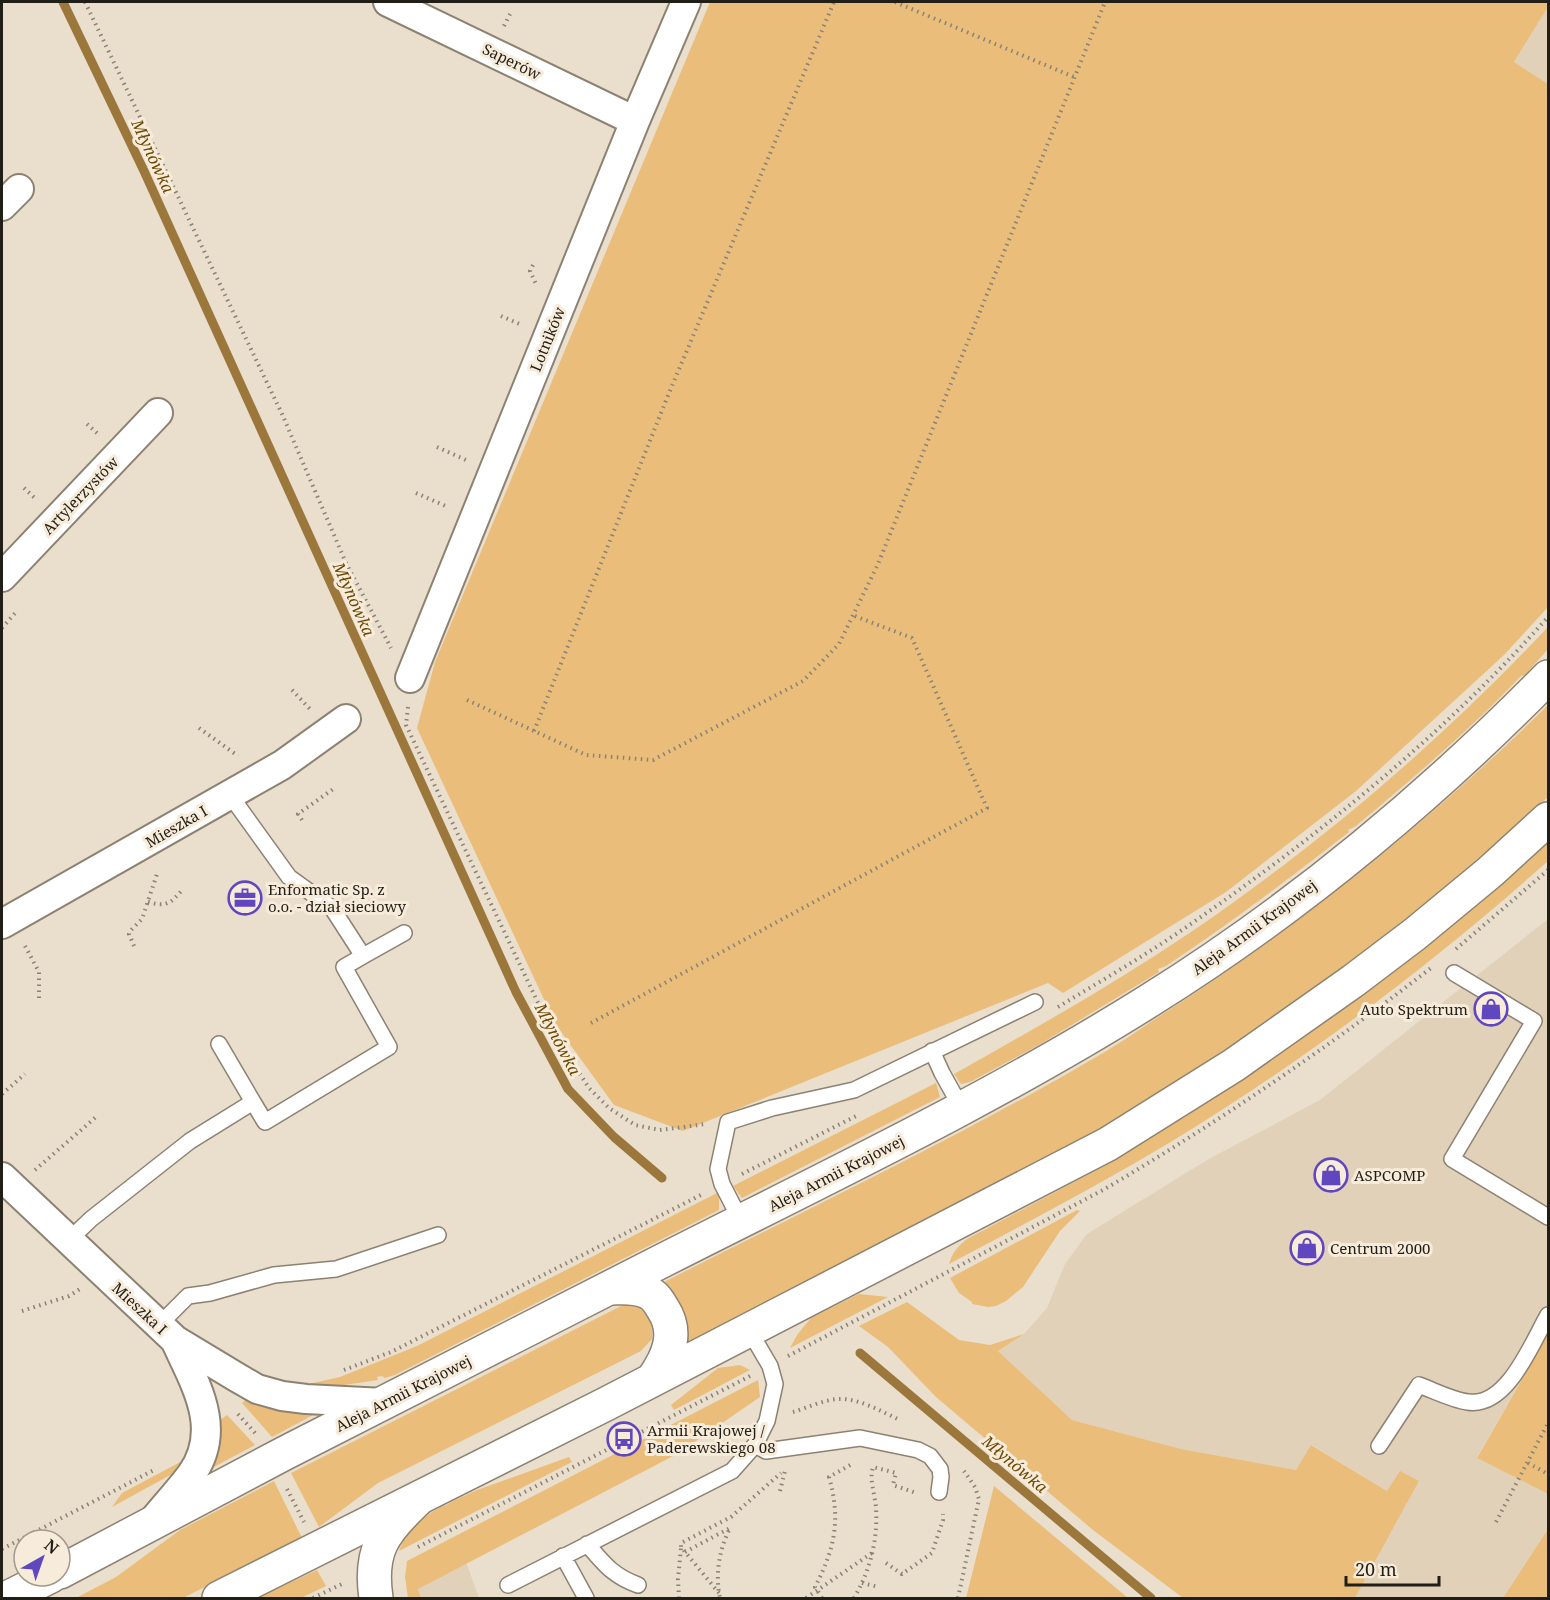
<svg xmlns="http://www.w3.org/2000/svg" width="1550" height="1600" font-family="'Noto Serif',serif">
  <rect width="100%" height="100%" fill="#eadecd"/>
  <path fill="#e1d1b9" d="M1548,7V84L1514,62Z
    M1548,919V1334L1477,1457L1548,1494V1529L1503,1598H1355L1407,1503L1312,1445L1296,1470L1181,1449L1072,1420L998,1351L1024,1334L1047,1308L1065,1264L1087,1234L1207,1160L1320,1100Z
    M466,1562L479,1598H421L418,1589Z"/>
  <path fill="#eabe7a" d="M710,2H1548V7L1514,62L1548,84V607L1504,655L1356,791L1226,892L1063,993L1048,983L683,1131L614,1105L556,1025L417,728L435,662Z
    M1548,627V649L1525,675L1521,676C1471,729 1413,778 1356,826L1348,830L1349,832C1289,879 1229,924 1166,966L1158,969L1159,972L1037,1046L970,1082L961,1084L954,1074C1034,1029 1114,984 1191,932C1320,844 1441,741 1548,627Z
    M1548,705V797C1425,910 1293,1011 1151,1099C1083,1142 1010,1178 939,1215C854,1258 770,1301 686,1345L662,1283C810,1208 960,1137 1103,1053C1120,1043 1136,1032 1152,1021C1295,930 1427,824 1548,705Z
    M1548,842V861C1430,966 1304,1061 1169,1143C1097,1186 1023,1225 949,1264C952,1253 958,1246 967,1239L1108,1164L1189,1114L1269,1062L1404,963L1486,898Z
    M936,1083L940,1097L742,1198L733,1186Z
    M719,1192V1210L395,1375L385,1378L382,1376L377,1377L378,1380L331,1387L304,1385L340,1377L417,1346Z
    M1077,1210L1080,1211L1060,1231L1023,1287L1006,1301L996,1306L988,1307L972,1304V1302L959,1293L950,1278Z
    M859,1294L888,1297L790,1348L797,1335L811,1318Z
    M907,1302L959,1340L990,1345L1024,1334L998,1351L1072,1420L1181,1449L1296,1470L1311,1445L1387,1491L1400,1471L1419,1481L1355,1598H1183L1093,1530L936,1397L888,1347L859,1326Z
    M625,1304C645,1304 654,1320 652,1339L641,1351L378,1483L319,1527L291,1473Z
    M1548,1334V1494L1477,1458Z
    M740,1365L750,1370L674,1410L671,1405L718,1368Z
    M758,1380L760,1397L677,1454L418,1589L421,1598H408L405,1577L407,1561Z
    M251,1395L317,1413L272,1437L242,1403Z
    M227,1415L255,1445L212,1468L216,1423Z
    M569,1457L572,1462L399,1551C407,1528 424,1516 444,1505L445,1506L451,1502L477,1490Z
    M186,1459L174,1473L112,1507L122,1493Z
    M274,1481L302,1538L183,1598H76L116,1577L180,1530Z
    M994,1486L1128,1598H966Z
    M1548,1529V1598H1503Z
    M317,1570L326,1586L301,1598H257Z"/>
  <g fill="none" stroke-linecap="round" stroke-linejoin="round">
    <path stroke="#9c773b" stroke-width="9" d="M63,2L144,171L516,992L568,1089L614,1137L662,1178
      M860,1353L1151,1598"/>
    <g stroke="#8d8272" stroke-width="18">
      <path id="service" d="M230,795L289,877L332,908L363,956L404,933
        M1454,973L1534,1021L1452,1159L1548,1217
        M932,1051L942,1073L962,1109
        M253,1102L265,1122L389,1047L344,967L363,956
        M741,1221L722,1184L718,1169L728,1122L772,1108L854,1090L1035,1002
        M69,1240L91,1219L190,1141L253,1102L219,1044
        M159,1325L188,1296L210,1293L274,1275L336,1269L438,1235
        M755,1445L766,1451L860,1438L918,1450L930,1456L940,1469L941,1477L939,1492
        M1379,1446L1419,1385C1435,1391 1452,1400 1468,1402C1507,1408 1532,1343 1548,1315
        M587,1544C604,1564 613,1576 638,1585
        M563,1556L586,1598
        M508,1585L732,1471L755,1445L767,1421L775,1384L770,1366L749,1330"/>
    </g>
    <g stroke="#8d8272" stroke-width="32">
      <path id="minor" d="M388,2L635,121
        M2,206L19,189
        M2,577L158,413
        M410,678L635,121L686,2
        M2,924L282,765L346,719
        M2,1177L175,1340L238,1378L257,1389L282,1396L306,1399L384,1403
        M152,1522C165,1506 179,1491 191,1475C224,1429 195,1384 175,1340"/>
    </g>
    <g stroke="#8d8272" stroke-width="36">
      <path id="tertiary" d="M376,1598C369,1551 383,1532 416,1501"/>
    </g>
    <g stroke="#8d8272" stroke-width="36">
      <path id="primary" d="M609,1288C622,1288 635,1286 647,1292C655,1295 659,1302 663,1309C679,1333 668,1358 653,1379
        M60,1572C135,1533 210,1493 285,1453C407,1390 530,1329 652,1266C819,1181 989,1101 1147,1002C1293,911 1428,799 1548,677
        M7,1598L51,1576
        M219,1598L606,1404L1108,1144L1234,1065L1353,981L1415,934L1490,872L1548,819"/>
    </g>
    <path stroke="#8a8276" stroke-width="4" stroke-dasharray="1.5 4.5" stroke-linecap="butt" d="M85,2L282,414L346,563L391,648
      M895,2L1074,77
      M504,26L510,14
      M533,265L530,271L536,284
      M501,316L522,325
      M87,424L98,434
      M437,447L466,460
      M24,488L37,500
      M416,493L448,507
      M2,628L16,612
      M292,690L310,709
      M467,700L586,755L653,760L803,681L839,644L878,564L1105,2
      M408,707L406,725L550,1028L589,1088L609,1108L635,1125L660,1130L706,1124
      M199,728L238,756
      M534,731L669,393L834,2
      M302,820L298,814L336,787
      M148,902C167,907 170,904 183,889
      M25,946L39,972V1002
      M134,946L129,934L131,930L142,919L158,871
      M1456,949L1548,870
      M1058,1007C1099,982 1141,958 1182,930C1313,840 1442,737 1548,617
      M591,1023L987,808L912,638L852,615
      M2,1094L25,1074
      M35,1170L96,1117
      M742,1174L858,1115
      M22,1311L69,1296L80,1289
      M788,1356L1103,1190C1217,1123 1326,1049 1431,968
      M344,1370L391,1352L703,1194
      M793,1412C807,1408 823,1400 838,1399C859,1398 882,1412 900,1420
      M238,1414L255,1433
      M1528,1463L1548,1474
      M287,1489L304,1522
      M780,1491L785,1471
      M1496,1522L1548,1423
      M418,1547L750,1376
      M2,1549L156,1469
      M685,1552L730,1528C719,1550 715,1574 720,1598
      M886,1563L902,1574L932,1553L943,1520V1514
      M862,1583L879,1587
      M719,1593L681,1547V1543L731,1517L781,1473
      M313,1598L344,1583
      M679,1598L678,1579L681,1548
      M806,1598L872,1553
      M822,1598L815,1587C835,1548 841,1520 829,1477L852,1464
      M854,1598C870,1571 878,1540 876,1508C875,1494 869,1480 873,1467L896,1473L893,1485L916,1493
      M958,1598L979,1499L975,1487L964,1471"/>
    <use href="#service" stroke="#fff" stroke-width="15"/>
    <use href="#minor" stroke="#fff" stroke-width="28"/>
    <use href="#tertiary" stroke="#fff" stroke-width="33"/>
    <use href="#primary" stroke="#fff" stroke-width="33"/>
  </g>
  <defs>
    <g id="office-ring" transform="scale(1.725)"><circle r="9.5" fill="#f7ebda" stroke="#6046bf" stroke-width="1.5"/><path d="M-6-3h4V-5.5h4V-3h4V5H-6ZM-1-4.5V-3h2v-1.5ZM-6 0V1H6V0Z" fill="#6046bf"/></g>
    <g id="shop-ring" transform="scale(1.725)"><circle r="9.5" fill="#f7ebda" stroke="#6046bf" stroke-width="1.5"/><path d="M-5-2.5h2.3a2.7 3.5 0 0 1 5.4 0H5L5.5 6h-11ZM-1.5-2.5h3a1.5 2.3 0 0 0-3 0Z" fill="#6046bf"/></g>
    <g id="bus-ring" transform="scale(1.725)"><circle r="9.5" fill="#f7ebda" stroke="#6046bf" stroke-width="1.5"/><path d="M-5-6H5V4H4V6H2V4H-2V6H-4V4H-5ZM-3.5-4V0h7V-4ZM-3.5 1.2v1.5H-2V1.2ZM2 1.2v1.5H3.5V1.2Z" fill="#6046bf"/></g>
  </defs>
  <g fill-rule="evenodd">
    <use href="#office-ring" x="245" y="898"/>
    <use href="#shop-ring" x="1491" y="1009"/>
    <use href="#shop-ring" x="1331" y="1175"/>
    <use href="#shop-ring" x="1307" y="1248"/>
    <use href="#bus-ring" x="624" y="1439"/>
  </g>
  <g text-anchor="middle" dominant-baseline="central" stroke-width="6" stroke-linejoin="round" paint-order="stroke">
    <g font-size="15" fill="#211d17" stroke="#f7ebda">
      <text transform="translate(512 61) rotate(26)">Saperów</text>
      <text transform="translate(547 339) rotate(-68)">Lotników</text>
      <text transform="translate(80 495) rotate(-46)">Artylerzystów</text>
      <text transform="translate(176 826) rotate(-30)">Mieszka I</text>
      <text transform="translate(1254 927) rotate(-36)">Aleja Armii Krajowej</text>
      <text transform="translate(836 1173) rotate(-27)">Aleja Armii Krajowej</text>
      <text transform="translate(140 1308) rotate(43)">Mieszka I</text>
      <text transform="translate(403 1393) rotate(-27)">Aleja Armii Krajowej</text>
    </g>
    <g font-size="15" fill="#211d17" stroke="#f7ebda" text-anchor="start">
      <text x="268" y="889">Enformatic Sp. z<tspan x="268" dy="17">o.o. - dział sieciowy</tspan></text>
      <text x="1468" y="1009" text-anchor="end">Auto Spektrum</text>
      <text x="1354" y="1175">ASPCOMP</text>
      <text x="1330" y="1248">Centrum 2000</text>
      <text x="647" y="1430">Armii Krajowej /<tspan x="647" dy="17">Paderewskiego 08</tspan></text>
    </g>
    <g font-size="16" font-style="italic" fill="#6c4a06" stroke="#f7ebda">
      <text transform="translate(153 156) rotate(65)">Młynówka</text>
      <text transform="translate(354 599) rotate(66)">Młynówka</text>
      <text transform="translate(558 1039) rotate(62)">Młynówka</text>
      <text transform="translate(1015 1464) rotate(40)">Młynówka</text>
    </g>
  </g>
  <rect width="1550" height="1600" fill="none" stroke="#211d17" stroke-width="6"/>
  <g transform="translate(42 1558) rotate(40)"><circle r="28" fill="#f7ebda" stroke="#a1998c" stroke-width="1.5"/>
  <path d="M0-4.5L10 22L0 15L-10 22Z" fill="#6046bf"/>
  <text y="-9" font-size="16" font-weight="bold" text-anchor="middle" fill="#211d17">N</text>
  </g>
  <path d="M1346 1576v9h93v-9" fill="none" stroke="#211d17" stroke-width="3"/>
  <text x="1355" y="1576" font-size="18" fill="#211d17" stroke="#f7ebda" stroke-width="4.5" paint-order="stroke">20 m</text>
</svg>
